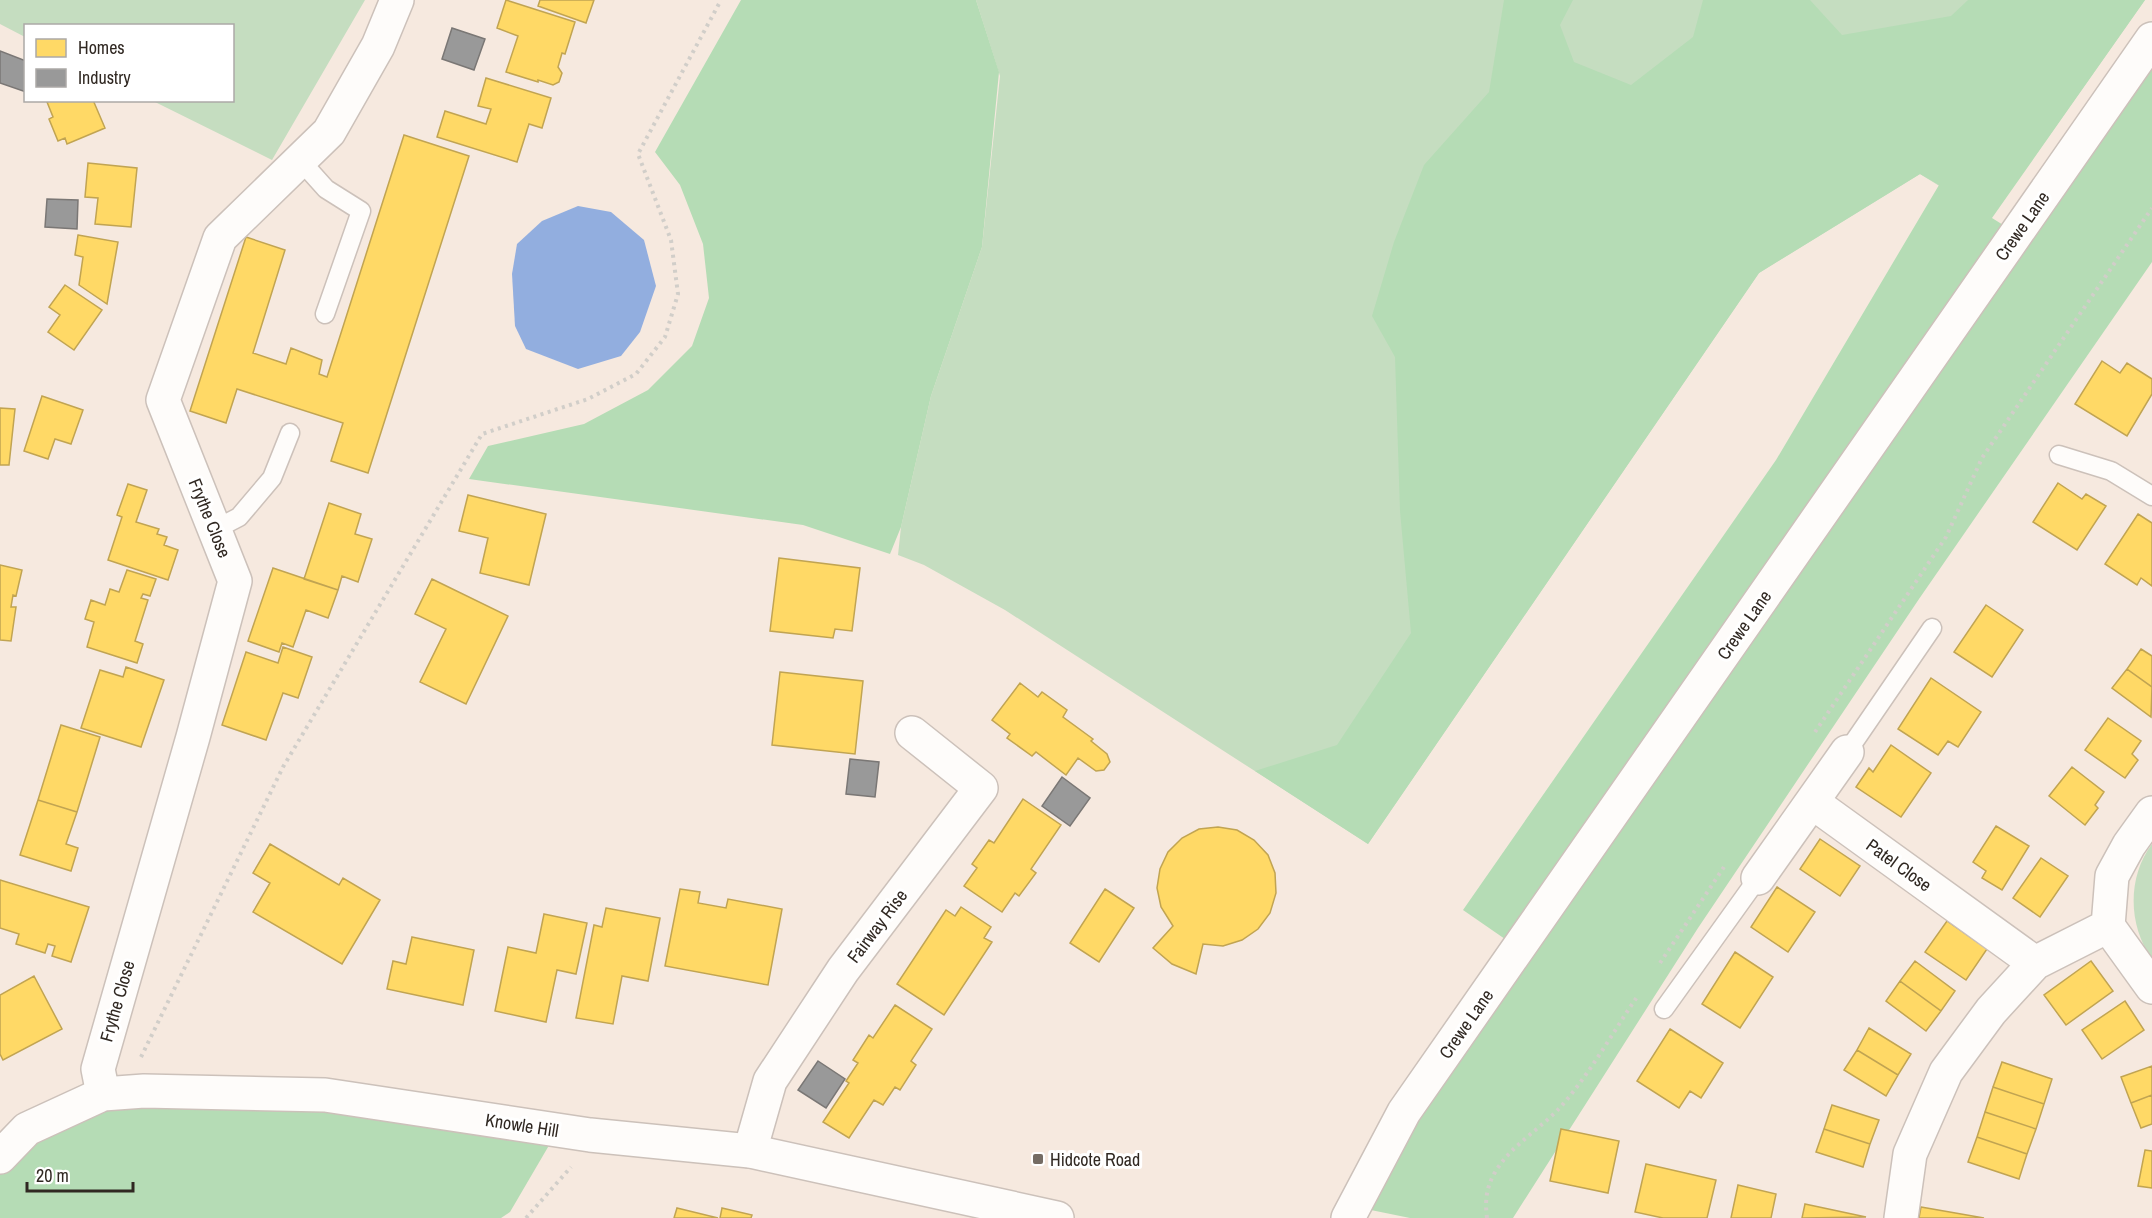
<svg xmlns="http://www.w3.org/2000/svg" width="2152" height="1218" font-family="'Archivo Narrow',sans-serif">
  <rect width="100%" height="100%" fill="#f6e9df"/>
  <path fill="#c5ddc0" d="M0,0H365L272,160L153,101L232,100V26H26L25,37L0,24Z
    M976,0H2145L1991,218L1920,174L1759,273L1368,844L1005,610L924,565L898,555L901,527L931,396L982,247L1000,76Z
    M2152,844V959C2128,926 2127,877 2152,844Z"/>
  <path fill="#b5dcb5" d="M741,0H976L999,72L982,247L931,396L901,527L890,554L803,525L469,479L488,446L584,424L648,390L692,346L709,298L703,244L680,185L655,152Z
    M1504,0H1573L1560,25L1574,62L1631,85L1693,37L1703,0H1810L1842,35L1951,16L1968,0H2145L1992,218L2016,233L2152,39V262L1919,599L1698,928L1513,1218H1410L1361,1208L1518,948L1463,910L1776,460L1939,185L1920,174L1759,273L1368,844L1255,771L1337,745L1411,633L1400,511L1395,357L1372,316L1394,242L1424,165L1489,92Z
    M123,1093L558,1130L510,1212L501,1218H0V1157Z"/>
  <path fill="#92aedf" d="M578,206L611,212L644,240L656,286L640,332L621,356L578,369L526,349L515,326L512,274L517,244L542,221Z"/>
  <path fill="#ffd966" stroke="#c1a452" stroke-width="1.5" d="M506,0L575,22L565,54L562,53L558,67L562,73L559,82L553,85L538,80V82L506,72L518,36L497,28Z
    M540,0H594L586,23L538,6Z
    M486,78L551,98L542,128L529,124L517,162L437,137L445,111L486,124L491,109L478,106Z
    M52,100H93L105,128L67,144L65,138L58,141L49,119L53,117L47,102Z
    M404,135L469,156L368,473L331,461L343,423L237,389L226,423L190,411L246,237L285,250L253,353L286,364L291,348L322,360L319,374L327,377Z
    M88,163L137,168L131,227L95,224L98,198L85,197Z
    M78,235L118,242L107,304L79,285L83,257L75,255Z
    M65,285L102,310L74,350L48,332L60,315L49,307Z
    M2102,361L2120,373L2127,363L2152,379V394L2127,436L2075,404Z
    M42,396L83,410L71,444L55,439L48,459L24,451Z
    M0,408L15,409L9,465H0Z
    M2058,483L2082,499L2086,494L2106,506L2077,550L2033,522Z
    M128,484L147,490L136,522L159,529L157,534L167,537L164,545L178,550L168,580L108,560L122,517L117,515Z
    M468,495L546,514L529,585L480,573L488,538L459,531Z
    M329,503L361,514L355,534L372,539L358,582L342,576L338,590L304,579Z
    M2138,514L2152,523V586L2141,578L2137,585L2105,564Z
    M779,558L860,568L852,631L835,629L833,638L770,631Z
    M0,565L22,570L16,596L13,595L11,607H16L11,641L0,640Z
    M273,568L338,590L328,618L306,610L293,647L282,643L279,652L248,641Z
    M127,570L156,579L150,596L143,594L141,598L148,600L135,641L143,644L137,663L87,647L94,622L85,619L91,600L105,605L110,589L119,592Z
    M432,579L508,616L466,704L420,682L446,629L415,614Z
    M1986,605L2023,630L1992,677L1954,652Z
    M283,647L312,657L298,698L283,693L266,740L222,725L246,652L278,663Z
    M2141,649L2152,656V687L2127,669Z
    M126,667L164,680L141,747L81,728L100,670L123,677Z
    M2127,669L2152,687L2151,717L2112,688Z
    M780,672L863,681L855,754L772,745Z
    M1931,678L1981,712L1958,747L1948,741L1938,755L1898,729Z
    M1020,683L1038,697L1042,692L1067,710L1063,717L1093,739L1091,741L1107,754L1110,762L1104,770L1096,771L1078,758L1066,775L1036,752L1032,756L1007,738L1010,734L992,720Z
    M2108,718L2141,741L2132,754L2138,760L2125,778L2085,750Z
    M61,725L100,737L77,812L38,800Z
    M1891,745L1931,773L1901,817L1856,787L1869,768L1873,772Z
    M2072,767L2104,792L2095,805L2098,808L2085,825L2049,796Z
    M1023,799L1061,825L1031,869L1036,873L1019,896L1015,893L1002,912L964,886L977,868L972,864L989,840L994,843Z
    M38,800L77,812L66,844L78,848L71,871L20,855Z
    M1996,826L2029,846L2002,890L1982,878L1986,871L1973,862Z
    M1218,827L1237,830L1254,840L1268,855L1275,873L1276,893L1270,913L1258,929L1242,940L1223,946L1203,944L1196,974L1172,964L1153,948L1173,926L1161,907L1157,888L1160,869L1168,852L1182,838L1199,829Z
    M1820,839L1860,866L1840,896L1800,869Z
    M270,844L339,885L343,878L380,900L342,964L253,912L270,883L253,873Z
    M2041,858L2068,876L2040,917L2013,898Z
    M0,880L89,907L71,962L52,956L55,946L48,944L45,953L16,944L19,934L0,928Z
    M1777,887L1815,912L1788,952L1751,927Z
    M680,889L700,892L698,903L726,908L728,899L782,909L768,985L665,966Z
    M1105,889L1134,908L1099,962L1070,943Z
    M961,907L991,927L984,938L992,942L944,1015L897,984L946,910L955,916Z
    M606,908L660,918L648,981L622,976L613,1024L576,1018L594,925L602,927Z
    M544,914L587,923L576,974L557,970L546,1022L495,1011L508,947L536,953Z
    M1947,921L1987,949L1966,980L1925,952Z
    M412,937L474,950L463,1005L387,989L393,961L406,964Z
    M1735,952L1773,977L1740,1028L1702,1004Z
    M1915,961L1955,991L1941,1011L1900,981Z
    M2091,961L2113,991L2066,1025L2044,995Z
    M34,976L62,1029L3,1060L0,1054V995Z
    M1900,981L1941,1011L1926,1031L1886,1001Z
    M2125,1001L2144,1030L2102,1059L2082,1030Z
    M895,1005L932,1029L911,1061L916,1065L900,1090L895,1087L883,1105L874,1100L849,1138L823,1122L849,1083L846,1081L858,1063L853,1060L869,1035L873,1038Z
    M1869,1028L1911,1054L1898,1075L1857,1050Z
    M1670,1029L1723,1063L1701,1098L1690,1091L1679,1108L1637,1081Z
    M1857,1050L1898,1075L1886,1096L1844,1070Z
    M2002,1062L2052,1079L2044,1104L1993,1087Z
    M2152,1066V1095L2131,1103L2121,1077Z
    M1993,1087L2044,1104L2036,1129L1985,1112Z
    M2152,1095V1124L2141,1128L2131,1103Z
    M1832,1105L1879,1120L1870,1144L1824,1129Z
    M1985,1112L2036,1129L2027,1154L1977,1137Z
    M1561,1129L1619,1141L1608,1193L1550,1181Z
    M1824,1129L1870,1144L1863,1167L1816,1152Z
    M1977,1137L2027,1154L2019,1179L1968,1162Z
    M2145,1150L2152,1151V1188L2138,1186Z
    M1646,1164L1716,1180L1707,1218H1663L1635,1212Z
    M1738,1185L1776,1194L1771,1218H1731Z
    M1805,1204L1866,1217L1802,1218Z
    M1921,1207L1984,1218H1919Z
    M677,1208L718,1218H674Z
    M722,1208L752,1215L751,1218H720Z"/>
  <path fill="#999" stroke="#7a7775" stroke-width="1.5" d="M452,28L485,39L474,70L442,59Z
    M0,51L26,61V92L0,83Z
    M47,199L78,200L77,229L45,227Z
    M850,759L879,762L875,797L846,794Z
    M1062,777L1090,798L1070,826L1042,806Z
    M818,1061L845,1079L826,1108L798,1090Z"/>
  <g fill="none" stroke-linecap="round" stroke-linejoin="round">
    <g stroke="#ccc1ba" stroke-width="21">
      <path id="service" d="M300,160L326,189L361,211L325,314
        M2059,455L2111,471L2152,496
        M214,530L239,517L272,478L290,433
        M1847,752L1932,628
        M1664,1009L1758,878"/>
    </g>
    <g stroke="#ccc1ba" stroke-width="36">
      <path id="minor" d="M1812,802L2035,963
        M2152,813L2129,845L2112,876L2108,926L2152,987
        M1758,878L1847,752
        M103,1094L98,1069L193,737L235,581L163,400L220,238L329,132L378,46L397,0
        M750,1151L770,1081L843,970L981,788L912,733
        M1901,1218L1910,1154L1946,1072L1991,1011L2035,963L2108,926"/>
    </g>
    <g stroke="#ccc1ba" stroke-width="36">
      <path id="tertiary" d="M0,1157L27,1129L103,1094L144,1091L325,1095L590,1135L750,1151L1057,1218
        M1348,1218L1404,1112L2152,39"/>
    </g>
    <path stroke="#d1cec9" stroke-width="4" stroke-dasharray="3 4.5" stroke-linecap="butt" d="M1815,732L1946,537L1982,458L2152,208
      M1660,963L1724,867
      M141,1057L283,767L482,434L588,399L636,374L665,337L678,294L671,240L638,154L721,0
      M526,1218L571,1167
      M1487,1218C1485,1201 1486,1189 1494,1174C1511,1144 1543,1128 1564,1103C1592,1070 1613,1032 1637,997"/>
    <use href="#service" stroke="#fefcfa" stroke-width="18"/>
    <use href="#minor" stroke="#fefcfa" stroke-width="33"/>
    <use href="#tertiary" stroke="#fefcfa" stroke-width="33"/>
  </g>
  <rect fill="#756c64" stroke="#fff" stroke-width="2" x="1032" y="1153" width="12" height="12" rx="3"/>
  <g text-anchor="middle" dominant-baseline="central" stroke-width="6" stroke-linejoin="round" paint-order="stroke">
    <g font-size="18" fill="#302822" stroke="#fff">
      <text transform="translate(2022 226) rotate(-55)">Crewe Lane</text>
      <text transform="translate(210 518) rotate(68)">Frythe Close</text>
      <text transform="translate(1744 625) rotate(-55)">Crewe Lane</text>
      <text transform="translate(1899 865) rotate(36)">Patel Close</text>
      <text transform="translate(877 926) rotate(-53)">Fairway Rise</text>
      <text transform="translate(117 1001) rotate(-74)">Frythe Close</text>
      <text transform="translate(1466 1024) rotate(-55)">Crewe Lane</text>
      <text transform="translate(522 1125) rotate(9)">Knowle Hill</text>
    </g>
    <g font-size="18" fill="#302822" stroke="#fff" text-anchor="start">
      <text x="1050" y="1159">Hidcote Road</text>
    </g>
  </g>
  <rect x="24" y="24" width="210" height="78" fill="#ffffff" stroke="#aca9a7" stroke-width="1.5"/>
  <rect x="36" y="39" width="30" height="18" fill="#ffd966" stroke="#aca9a7" stroke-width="1.5"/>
  <text x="78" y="54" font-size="18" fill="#302822">Homes</text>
  <rect x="36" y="69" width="30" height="18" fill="#999999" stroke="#aca9a7" stroke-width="1.5"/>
  <text x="78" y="84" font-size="18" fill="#302822">Industry</text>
  <path d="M27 1182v9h106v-9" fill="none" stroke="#302822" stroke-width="3"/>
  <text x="36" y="1182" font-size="18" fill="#302822" stroke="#ffffff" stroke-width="4.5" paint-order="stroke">20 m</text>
</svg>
